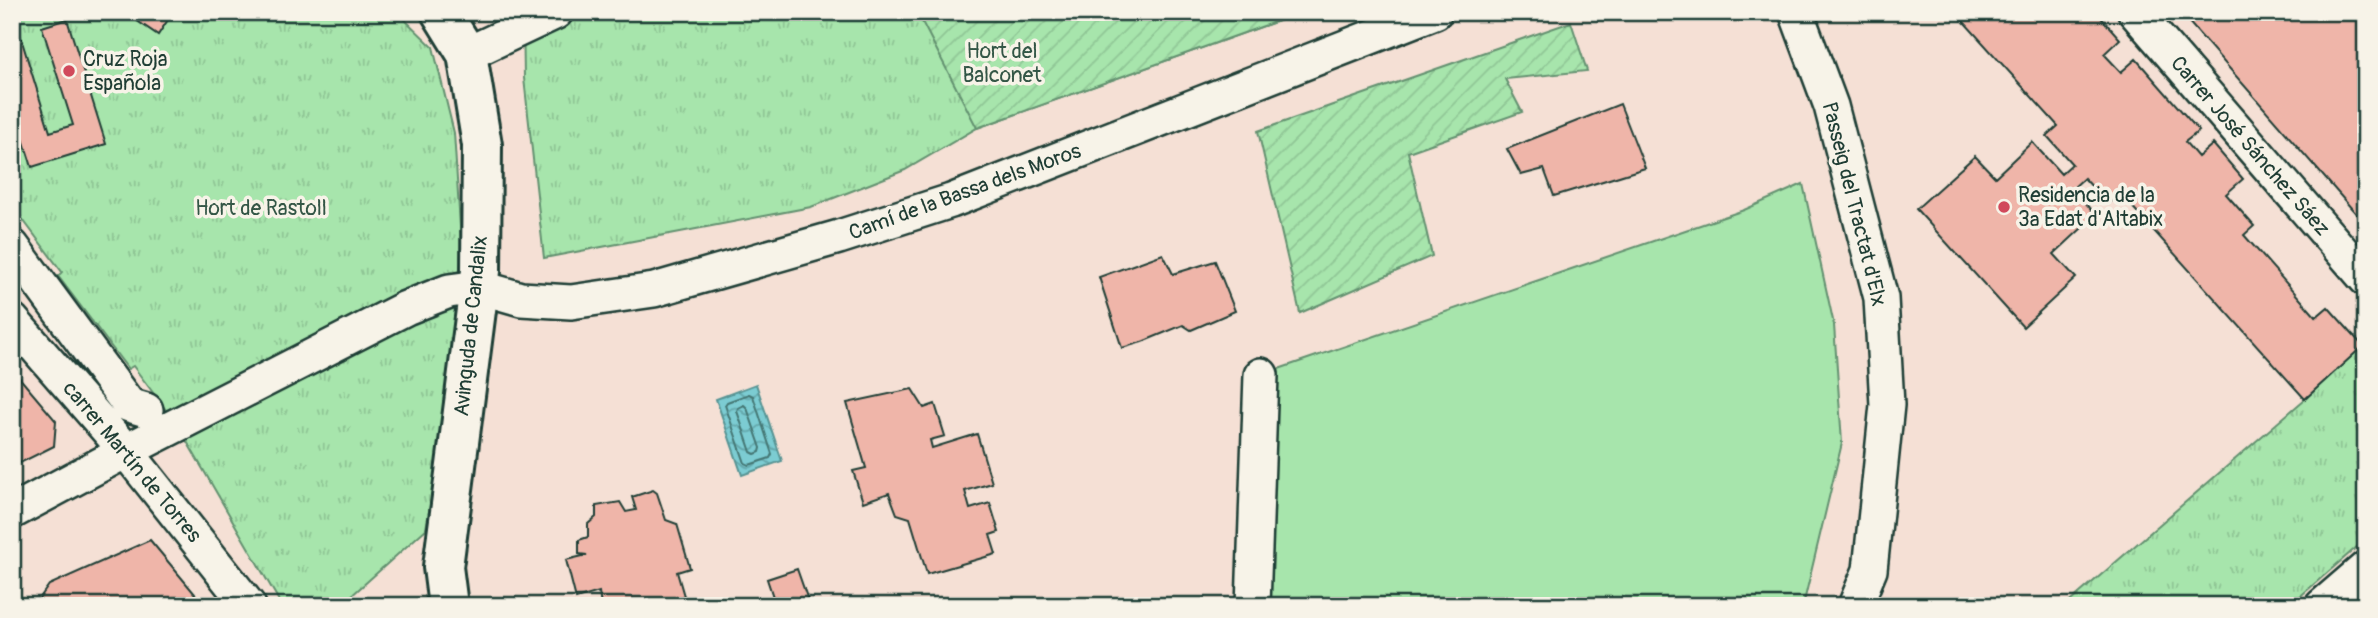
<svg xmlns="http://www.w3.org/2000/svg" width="2378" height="618" font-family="Pangolin,sans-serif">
  <defs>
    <pattern id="park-tufts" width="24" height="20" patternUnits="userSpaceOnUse" patternTransform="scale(1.75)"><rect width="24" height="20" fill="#a7e5ac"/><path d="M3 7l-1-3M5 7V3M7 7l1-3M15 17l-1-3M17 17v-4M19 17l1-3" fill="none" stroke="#8fc595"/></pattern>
    <pattern id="garden-furrows" width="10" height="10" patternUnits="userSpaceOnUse" patternTransform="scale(1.75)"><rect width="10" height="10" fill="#a7e5ac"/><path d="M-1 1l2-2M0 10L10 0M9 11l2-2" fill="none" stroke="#8fc595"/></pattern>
    <pattern id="water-waves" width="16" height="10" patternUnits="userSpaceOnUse" patternTransform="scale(1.75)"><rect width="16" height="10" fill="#7bccd2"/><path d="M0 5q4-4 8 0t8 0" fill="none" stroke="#64a7ab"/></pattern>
  </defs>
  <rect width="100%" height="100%" fill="#f5e0d5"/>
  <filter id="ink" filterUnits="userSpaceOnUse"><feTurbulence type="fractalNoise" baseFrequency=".0143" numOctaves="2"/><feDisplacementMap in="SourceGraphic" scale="14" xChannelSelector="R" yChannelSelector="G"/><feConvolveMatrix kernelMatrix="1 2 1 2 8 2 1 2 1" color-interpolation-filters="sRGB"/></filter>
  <g filter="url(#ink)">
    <path fill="#a7e5ac" stroke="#639170" stroke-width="2" d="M1803,184L1834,325L1842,443L1803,606H1253L1261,375L1744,210Z"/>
    <path fill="url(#park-tufts)" stroke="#639170" stroke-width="2" d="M12,12H397L433,47L454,133L465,304L426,529L340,606H282L178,426L133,366L128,369L58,276L62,272L12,205Z
      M523,12H1303L977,128L905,170L811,207L544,258L524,78Z
      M2366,343V539L2289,606H2065L2305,399Z"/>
    <path fill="url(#garden-furrows)" stroke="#639170" stroke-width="2" d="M917,12H1303L977,128Z
      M1571,22L1587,71L1505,79L1522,112L1408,152L1432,256L1300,313L1258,131Z"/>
    <path fill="url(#water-waves)" stroke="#569393" stroke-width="2" d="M756,384L782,461L742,475L716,399Z"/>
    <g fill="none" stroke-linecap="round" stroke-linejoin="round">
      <path stroke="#447673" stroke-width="2" d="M749,394L753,396L772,454L770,458L749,465L745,463L725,405L727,402Z
        M744,405L747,408L761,448L760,452L755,454L751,452L737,411L738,408Z"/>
    </g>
    <path fill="#efb5a9" stroke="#1f3d34" stroke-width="2" d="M124,12H173L158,35Z
      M1955,12H2075L2080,18L2087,12H2096L2120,39L2104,54L2121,72L2136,59L2199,131L2185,142L2198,157L2213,144L2243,179L2226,194L2254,226L2244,235L2316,317L2328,307L2363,346L2305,399L2120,193L2108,204L2084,178L2073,188L2096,215L2054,254L2076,278L2023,327L1916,209L1975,156L1995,177L2032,142L2061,174L2072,164L2047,136L2058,126Z
      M2180,12H2366V225Z
      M67,19L106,144L32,167L12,104V37L20,35L50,132L73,125L42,27Z
      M1620,104L1645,168L1554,196L1544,169L1521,175L1507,149Z
      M1163,254L1173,274L1215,261L1235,311L1191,330L1183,325L1142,342L1122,348L1099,277Z
      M12,369L56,421L54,446L12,467Z
      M912,389L924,408L935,404L945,436L930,440L932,448L977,434L992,483L965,491L970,509L990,503L999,532L990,535L996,554L927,574L910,518L897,514L889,493L863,502L853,471L866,468L847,403Z
      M653,490L657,493L666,520L677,524L690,568L677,572L686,603L700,599L702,606H601L599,592L576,599L566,560L587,555L579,554V540L588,537V524L596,517V506L620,502L626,512L636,510L632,497Z
      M150,540L205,606H34L49,585Z
      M797,569L810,606H776L767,579Z"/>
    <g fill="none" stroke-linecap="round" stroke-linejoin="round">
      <g stroke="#1f3d34" stroke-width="38">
        <path id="minor" d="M1796,12L1831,106L1881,298L1887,405L1870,570L1855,606
          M2135,12L2366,279
          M467,54L556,12
          M12,246L129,405L146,410
          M12,320L126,451L249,606
          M12,512L126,451L406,308L449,291L479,287L521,299L571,302L654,290L839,237L951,201L1435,12
          M1253,606L1261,375
          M2322,606L2366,568"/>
      </g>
      <g stroke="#1f3d34" stroke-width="44">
        <path id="major" d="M441,12L467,54L482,145L481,271L443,567L448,606"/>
      </g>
      <use href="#minor" stroke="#f7f3e8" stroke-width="33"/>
      <use href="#major" stroke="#f7f3e8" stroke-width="38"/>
    </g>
  </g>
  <g fill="#d1495b" stroke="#f7f3e8" stroke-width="2.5">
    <circle cx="69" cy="71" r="7"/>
    <circle cx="2004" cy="207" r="7"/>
  </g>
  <g text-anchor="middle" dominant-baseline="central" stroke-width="7" stroke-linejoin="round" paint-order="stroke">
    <g font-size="21" fill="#335646" stroke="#f7f3e8">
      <text x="1002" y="51">Hort del<tspan x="1002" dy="24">Balconet</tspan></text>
      <text x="261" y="208">Hort de Rastoll</text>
    </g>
    <g font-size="21" fill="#1f3d34" stroke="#f7f3e8" text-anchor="start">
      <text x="83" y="59">Cruz Roja<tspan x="83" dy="24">Española</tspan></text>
      <text x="2018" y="195">Residencia de la<tspan x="2018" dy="24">3ª Edat d'Altabix</tspan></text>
    </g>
    <g font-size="21" fill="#1f3d34" stroke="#f7f3e8">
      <text transform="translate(2250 146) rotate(49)">Carrer José Sánchez Sáez</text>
      <text transform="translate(965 192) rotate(-20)">Camí de la Bassa dels Moros</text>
      <text transform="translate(1854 204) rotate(76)">Passeig del Tractat d'Elx</text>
      <text transform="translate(471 326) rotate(-84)">Avinguda de Candalix</text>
      <text transform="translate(132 462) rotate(50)">carrer Martín de Torres</text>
    </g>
  </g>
  <rect width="2378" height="618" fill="none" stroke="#f7f3e8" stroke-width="42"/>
  <rect x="21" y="21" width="2336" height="576" fill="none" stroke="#1f3d34" stroke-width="2.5" filter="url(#ink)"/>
</svg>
